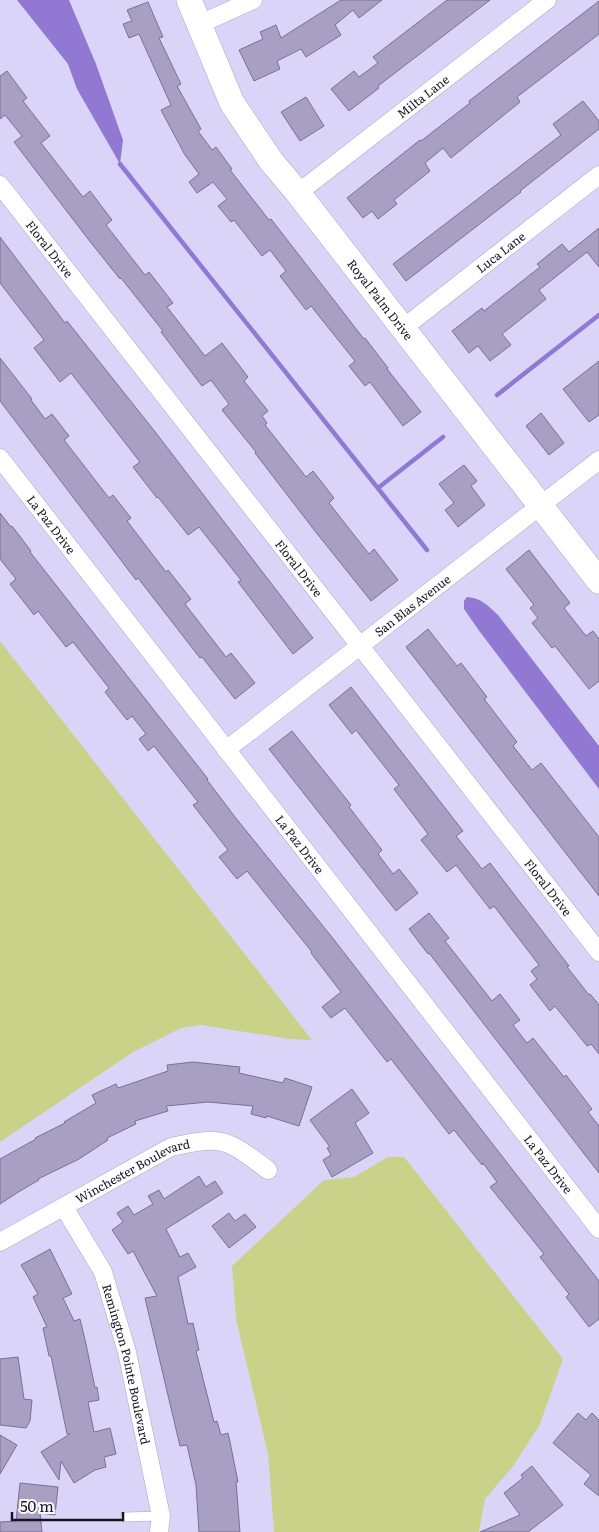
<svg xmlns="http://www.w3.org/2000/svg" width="599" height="1532" font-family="Literata,serif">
  <rect width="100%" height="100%" fill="#dbd4f9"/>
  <path fill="#c9d288" d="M0,641L312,1040L290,1039L201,1025L181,1028L133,1052L0,1142Z
    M388,1157H404L563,1359L540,1424L514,1465L485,1499L479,1532H274L268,1454L236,1319L232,1266L324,1180L354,1177Z"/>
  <path fill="#9179d3" d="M17,0H69L96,64L123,140L120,164L77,89L68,64Z
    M467,597C482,598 488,606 498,615L599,746V789L480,632L464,609V601Z"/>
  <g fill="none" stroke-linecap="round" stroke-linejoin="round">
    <path stroke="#9179d3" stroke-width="4.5" d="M120,164L427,550
      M497,395L599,315
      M378,488L443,437"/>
  </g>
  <path fill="#a8a0c3" stroke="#787192" d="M341,0H382L359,18L353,10L335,25L341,35L306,57L301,49L277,61L280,69L254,81L239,50L263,39L260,32L276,25L281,38Z
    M447,0H490L378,86L379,88L349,111L331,89L354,71L359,77L378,63L373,57Z
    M599,1V34L517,97L520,102L451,158L443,148L425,163L430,171L394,200L397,204L378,219L372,211L363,218L347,198L420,140L421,141L470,103L469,101Z
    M148,2L163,37L159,38L181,84L177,86L201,129L198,131L212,150L216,147L232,169L230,170L269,220L271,219L364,339L365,338L388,368L387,369L421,412L403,426L370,382L365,386L349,366L355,361L311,306L306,310L280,276L286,271L270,250L262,256L234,220L231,222L218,206L227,199L213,182L197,193L189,182L199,174L185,155L161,110L171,105L139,34L129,38L123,24L132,21L127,10Z
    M7,71L27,98L23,101L50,136L41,143L83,197L90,191L112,220L106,225L145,275L149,272L173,303L167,307L205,356L222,343L248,377L244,381L268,411L262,416L267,423L265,425L306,477L313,471L334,498L329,503L369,554L374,549L398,580L371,601L315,531L255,453L256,452L222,410L229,404L211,380L202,386L161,332L163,331L121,278L120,279L88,239L14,142L22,136L5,115L0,119V76Z
    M306,97L324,126L300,141L281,112Z
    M583,101L599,121V129L520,191L521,192L406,281L393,264L561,135L553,124Z
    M599,228V267L587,252L539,290L546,299L502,334L511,345L490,361L478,346L469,353L452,331L482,308L484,311L540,267L537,264L562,244L569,252Z
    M0,237L65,323L67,321L156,433L313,638L293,654L238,582L241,580L199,527L188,535L158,497L157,498L133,467L140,462L71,373L60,382L34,348L44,340L0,283Z
    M0,358L32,399L31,400L45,419L52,414L69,436L64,440L109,498L113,495L131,518L127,521L166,572L168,570L191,599L185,604L226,657L231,653L255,683L235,699L202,657L200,658L138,578L136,580L0,401Z
    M599,361V415L589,422L563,389Z
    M541,413L564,443L549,455L526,426Z
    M464,465L477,481L471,486L485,505L458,527L445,510L454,503L439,484Z
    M0,513L11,527L12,526L31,551L30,552L208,779L207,780L235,817L331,936L599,1281V1319L589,1327L566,1297L569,1294L540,1257L544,1254L490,1187L497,1182L483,1163L482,1165L454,1130L449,1134L391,1059L387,1062L345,1008L331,1018L322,1007L341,992L311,953L312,952L247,871L237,879L219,857L228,850L193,805L198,802L154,746L148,751L139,739L146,734L132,716L127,720L105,692L109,688L73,642L66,647L38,611L34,615L10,584L16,579L0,559Z
    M529,550L570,603L564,608L586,636L593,631L599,639V681L589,689L555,646L552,648L532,623L538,618L530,608L534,605L506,569Z
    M428,629L457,666L461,663L487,697L484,699L517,742L513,746L532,770L541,763L599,837V896L406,647Z
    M351,687L463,831L456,836L482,869L490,863L569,966L567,967L589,995L590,994L599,1005V1054L591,1044L587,1046L555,1006L550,1011L530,985L537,979L531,971L539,965L494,906L490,909L456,865L447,872L421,840L428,834L394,789L399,785L356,730L352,734L329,705Z
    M292,731L351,805L349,807L382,850L378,854L393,874L399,869L418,893L396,911L269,749Z
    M429,913L449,938L445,941L492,1001L500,994L520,1020L513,1025L527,1043L533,1038L564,1077L566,1075L592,1109L588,1112L599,1126V1173L429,953L428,954L409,929Z
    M193,1062L240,1067L239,1073L283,1083L285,1078L312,1087L299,1126L267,1116L266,1118L251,1114L253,1106L208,1102L166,1106L168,1111L135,1121L136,1124L107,1138L108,1140L79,1159L38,1179L39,1180L20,1191L0,1204V1159L36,1139L35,1138L65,1123L64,1122L96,1103L92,1095L116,1084L118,1088L168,1071L167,1065Z
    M352,1089L369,1113L355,1123L373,1153L332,1177L323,1160L331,1155L327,1148L330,1147L310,1120Z
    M199,1176L206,1187L215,1181L223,1193L166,1229L180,1257L188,1253L196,1267L178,1277L188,1324L193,1323L199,1350L196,1351L214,1422L217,1421L221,1435L228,1433L230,1442L238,1482H236L240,1532H199L196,1485L187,1445L180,1446L145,1298L157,1296L133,1251L128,1254L112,1230L123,1222L117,1213L128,1206L134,1215L153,1204L148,1196L159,1190L164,1199Z
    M229,1213L235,1221L245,1214L256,1227L229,1248L212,1226Z
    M50,1249L72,1294L63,1298L74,1321L80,1319L86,1344L95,1388L97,1387L99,1400L88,1402L94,1432L110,1428L116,1454L104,1457L106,1467L95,1470L74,1483L61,1461L59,1480L41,1452L70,1434H67L51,1356H49L43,1328L47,1327L33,1297L38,1294L21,1265Z
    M18,1357L24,1399L32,1400L30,1421L26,1428L0,1425V1359Z
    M578,1413L586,1420L592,1413L599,1420V1496L584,1484L591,1475L553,1443Z
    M0,1435L17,1445L0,1474Z
    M532,1466L563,1505L528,1532H480L520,1515L504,1493L523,1478L521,1475Z
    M20,1483L58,1487L55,1515L40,1513L42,1532H0V1522L16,1521Z"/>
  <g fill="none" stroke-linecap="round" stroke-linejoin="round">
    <g stroke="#aca5c8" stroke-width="10">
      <path id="lane" d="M125,1517L161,1516"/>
    </g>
    <g stroke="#aca5c8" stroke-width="19">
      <g id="street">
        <path d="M200,24L253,0"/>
        <path id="s1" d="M0,185L599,952"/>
        <path id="s2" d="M298,193L547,0"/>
        <path id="s3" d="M402,329L599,175"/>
        <path id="s4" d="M0,458L599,1229"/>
        <path id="s5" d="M226,750L599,460"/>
        <path id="s6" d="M64,1207L103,1272L127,1352L161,1516L159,1532"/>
        <path id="s7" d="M0,1242L171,1147C191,1143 213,1136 233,1146C245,1152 257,1162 268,1170"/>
      </g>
    </g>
    <g stroke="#aca5c8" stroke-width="26">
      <g id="secondary">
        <path id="s8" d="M189,0L232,103L271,161L298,193L599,581"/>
      </g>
    </g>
    <use href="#lane" stroke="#fff" stroke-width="9"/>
    <use href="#street" stroke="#fff" stroke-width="18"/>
    <use href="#secondary" stroke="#fff" stroke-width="25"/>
  </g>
  <g text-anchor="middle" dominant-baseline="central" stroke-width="4" stroke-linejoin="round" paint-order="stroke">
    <g font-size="12" fill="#171421" stroke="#fbfafe">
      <text stroke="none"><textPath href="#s2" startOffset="158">Milta Lane</textPath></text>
      <text stroke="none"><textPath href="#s1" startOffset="81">Floral Drive</textPath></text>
      <text stroke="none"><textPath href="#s3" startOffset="125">Luca Lane</textPath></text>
      <text stroke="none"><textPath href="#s8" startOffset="358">Royal Palm Drive</textPath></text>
      <text stroke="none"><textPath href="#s4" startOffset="84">La Paz Drive</textPath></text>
      <text stroke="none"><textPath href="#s1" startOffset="486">Floral Drive</textPath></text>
      <text stroke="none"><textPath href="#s5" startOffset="236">San Blas Avenue</textPath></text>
      <text stroke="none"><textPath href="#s4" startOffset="489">La Paz Drive</textPath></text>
      <text stroke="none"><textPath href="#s1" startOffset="891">Floral Drive</textPath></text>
      <text stroke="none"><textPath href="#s4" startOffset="894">La Paz Drive</textPath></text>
      <text stroke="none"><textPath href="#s7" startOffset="151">Winchester Boulevard</textPath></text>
      <text stroke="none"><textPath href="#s6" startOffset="171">Remington Pointe Boulevard</textPath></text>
    </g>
  </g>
  <path d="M12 1512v8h111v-8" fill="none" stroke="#171421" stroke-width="2.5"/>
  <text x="20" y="1512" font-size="15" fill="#171421" stroke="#fbfafe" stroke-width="4" paint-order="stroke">50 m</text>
</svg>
